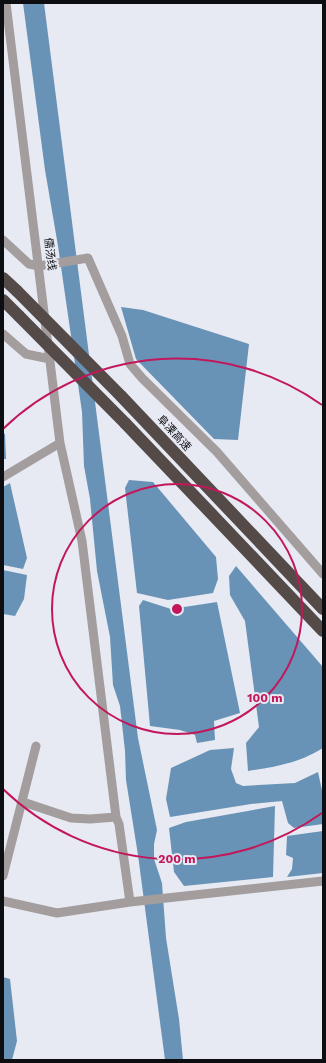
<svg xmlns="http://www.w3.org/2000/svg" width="326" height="1063" font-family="'Work Sans','Noto Sans SC',sans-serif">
  <rect width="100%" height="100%" fill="#e7e9f3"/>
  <path fill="#6993b6" d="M23,3H44L138,738L157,830L154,844V859L162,883L166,938L179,1019L183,1060H165L138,855L126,780L125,751L120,706L113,685L110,637L97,571L90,499L84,466L82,412L58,246L45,170Z
    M121,307L143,310L249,344L238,440L214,439L136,359Z
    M3,433L5,434L6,459H3Z
    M129,480L153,482L216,557L218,579L213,593L168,600L137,593L125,488Z
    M10,483L27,558L23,569L3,565V487Z
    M236,566L323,667V748C299,763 275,767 248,771L246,743L259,727L245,621L230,595L229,576Z
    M3,570L27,575L24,599L15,616L3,614Z
    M143,600L171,609L217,602L240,713L214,721L215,740L197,743L195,735L180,730L150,726L139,606Z
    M234,748L231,769L236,783L243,786L295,783L318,772L323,795V824L294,828L288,823L282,801L251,804L170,817L166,799L171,768L210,750Z
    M275,806L273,877L184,886L174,872L169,828L186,822Z
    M323,831V873L287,877L292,869L293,858L286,855L287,836Z
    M3,977L10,979L17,1041L12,1060H3Z"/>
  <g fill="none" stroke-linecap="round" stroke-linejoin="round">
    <path stroke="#a39e9d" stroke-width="9" d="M3,240L29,264L39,266L88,258L122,336L130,364L142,378L217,452L323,574
      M3,334L26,354L50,359
      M60,443L82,541L116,817L119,824L130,902
      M3,477L60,443L6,3
      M23,802L71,818L90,819L116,817
      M3,876L36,746
      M3,901L57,913L130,902L323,881"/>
    <path stroke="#544b48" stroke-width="12" d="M3,278L17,291
      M3,300L19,316
      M121,396L323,609
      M125,423L323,631"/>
    <path stroke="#544b48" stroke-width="12" d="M17,291L121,396
      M19,316L125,423"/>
  </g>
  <g fill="none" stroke="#c2185b" stroke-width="2">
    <circle cx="177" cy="609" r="125"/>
    <path d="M322 813A250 250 0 0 1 3 789M3 429A250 250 0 0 1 322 405"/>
  </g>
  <g text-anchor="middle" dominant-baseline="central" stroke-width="4" stroke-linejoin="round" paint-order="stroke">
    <g font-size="11" fill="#0d0e11" stroke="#e7e9f3">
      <text transform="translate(50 254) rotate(83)">儒汤线</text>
      <text transform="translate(174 433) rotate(47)">阜溧高速</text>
    </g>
  </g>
  <circle cx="177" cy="609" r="6" fill="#c2185b" stroke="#e7e9f3" stroke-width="2"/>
  <g font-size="12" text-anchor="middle" font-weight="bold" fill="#c2185b" stroke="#e7e9f3" stroke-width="4" stroke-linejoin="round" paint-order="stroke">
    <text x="265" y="702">100 m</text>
    <text x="177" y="863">200 m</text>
  </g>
  <rect width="326" height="1063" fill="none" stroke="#0d0e11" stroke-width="8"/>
</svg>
